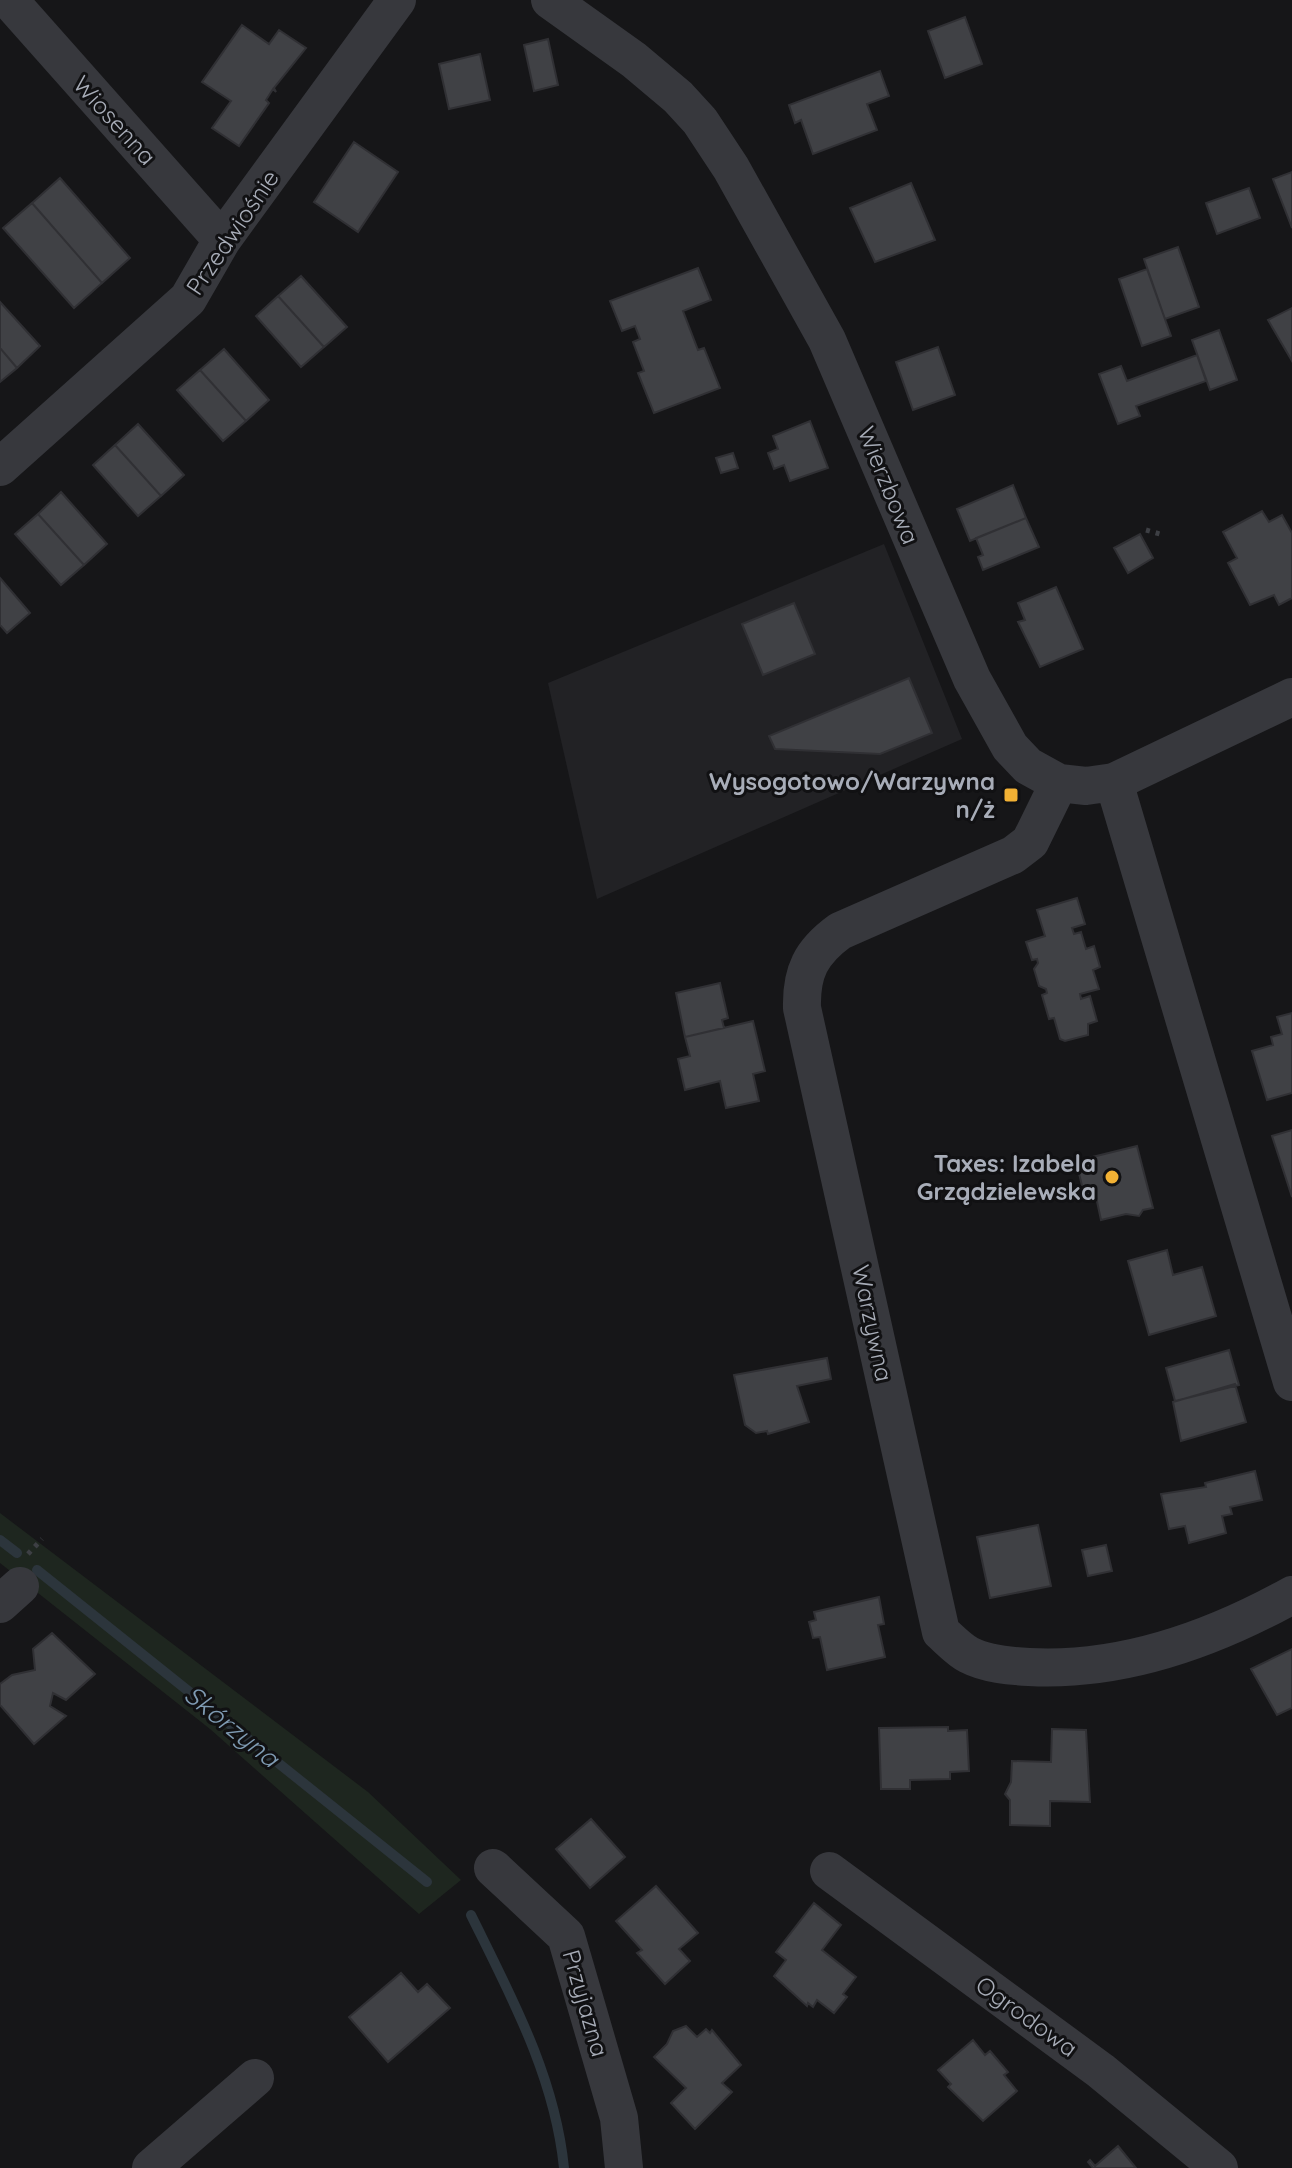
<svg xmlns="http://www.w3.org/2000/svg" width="1292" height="2168" font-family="Quicksand,sans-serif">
  <rect width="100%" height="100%" fill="#161618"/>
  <path fill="#222225" d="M884,544L962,739L597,899L548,683Z"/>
  <path fill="#1e261f" d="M0,1513L368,1792L461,1880L419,1914L210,1729L0,1563Z"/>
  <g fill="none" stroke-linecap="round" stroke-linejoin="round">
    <path stroke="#2c353c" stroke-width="10" d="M0,1540L17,1553
      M37,1570L427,1882
      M471,1915C511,1996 555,2077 564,2168"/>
  </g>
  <path fill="#404145" stroke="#303034" stroke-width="2" d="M965,17L982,64L945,78L928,31Z
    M242,25L269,44L279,30L306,48L274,88L276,92L273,89L266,100L269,103L239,146L212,128L231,101L202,82Z
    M548,39L558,85L534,91L524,45Z
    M480,54L490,100L449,109L439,64Z
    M880,71L889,96L867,104L877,130L813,154L801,120L795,123L789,105Z
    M354,142L398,172L358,232L314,202Z
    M1292,172V228L1273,179Z
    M60,178L130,258L102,283L32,203Z
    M911,183L935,240L875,262L850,208Z
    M1249,188L1260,218L1217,234L1206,203Z
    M32,203L102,283L74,308L3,228Z
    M1178,247L1199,307L1165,319L1144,259Z
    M698,268L711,300L683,311L698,350L704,348L720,388L654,413L638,373L644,371L633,342L640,339L635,326L622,331L610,301Z
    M1147,269L1171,336L1142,346L1119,279Z
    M301,276L347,327L324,347L278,296Z
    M278,296L324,347L301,367L256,316Z
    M0,302L40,346L17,368L0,348Z
    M1292,308V361L1268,320Z
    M1219,330L1237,380L1210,390L1192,340Z
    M938,347L955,395L913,410L896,362Z
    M0,348L17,368L0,382Z
    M224,349L269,400L246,421L200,370Z
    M1197,355L1206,381L1136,406L1140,416L1118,424L1099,374L1121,366L1127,381Z
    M200,370L246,421L223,441L177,390Z
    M810,421L828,468L790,481L784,465L774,469L768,453L778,449L773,436Z
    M138,424L184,475L161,496L115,445Z
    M115,445L161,496L138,516L93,465Z
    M733,453L738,468L721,473L716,458Z
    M1013,485L1026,518L970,541L957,509Z
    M61,492L107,544L84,565L38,514Z
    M1262,511L1269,522L1282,515L1292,533V598L1279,605L1274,595L1250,605L1228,563L1237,558L1223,532Z
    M38,514L84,565L61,585L15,534Z
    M1026,518L1039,547L983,570L978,557L983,555L976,538Z
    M1140,534L1153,558L1128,573L1114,548Z
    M0,578L30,613L7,633L0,625Z
    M1056,587L1083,649L1040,667L1018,622L1025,620L1018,603Z
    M794,603L815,654L763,675L742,624Z
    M909,678L932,733L880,754L775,749L769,736Z
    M1077,898L1085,924L1072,928L1074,934L1081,932L1086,949L1094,946L1100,967L1093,970L1099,989L1080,994L1081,999L1090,996L1097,1021L1088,1024V1035L1065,1041L1060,1039L1054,1018L1049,1019L1042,995L1047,993L1046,989L1039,986L1034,969L1038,963L1037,959L1032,960L1026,942L1045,936L1037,910Z
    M720,983L728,1018L722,1020L724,1028L685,1037L676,993Z
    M1292,1013V1093L1267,1100L1252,1051L1273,1045L1271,1037L1282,1034L1277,1017Z
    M753,1021L765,1071L753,1074L759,1101L726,1108L720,1081L685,1090L678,1059L690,1056L685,1037Z
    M1292,1130V1197L1272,1136Z
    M1137,1146L1153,1208L1143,1210L1139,1216L1126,1214L1101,1220L1095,1192L1084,1194L1076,1161Z
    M1167,1250L1173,1275L1202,1267L1216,1316L1149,1335L1128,1261Z
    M1229,1350L1239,1385L1175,1401L1166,1368Z
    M827,1358L831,1379L797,1386L809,1422L768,1434L767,1431L756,1433L745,1425L734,1375Z
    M1235,1384L1246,1422L1181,1441L1173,1402Z
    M1255,1471L1262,1500L1230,1507L1232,1514L1222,1516L1226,1533L1189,1543L1185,1526L1169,1529L1161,1494L1206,1487L1205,1483Z
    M1038,1525L1051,1586L990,1598L977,1537Z
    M1106,1545L1112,1571L1088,1576L1082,1550Z
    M879,1597L884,1624L878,1625L885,1657L827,1670L820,1637L813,1638L809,1622L816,1620L814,1612Z
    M52,1633L95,1674L66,1700L53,1693L50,1706L66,1716L34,1744L0,1705V1684L12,1675L35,1670L33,1649Z
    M1292,1649V1708L1277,1715L1251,1669Z
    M948,1727V1731L967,1730L969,1771L950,1772V1779L910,1780V1789H881L879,1728Z
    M1052,1729L1086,1730L1090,1802L1050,1801V1826L1010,1825V1800L1005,1794L1011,1782L1012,1761L1051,1762Z
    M591,1819L625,1857L590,1888L556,1849Z
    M656,1886L698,1933L679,1949L690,1961L665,1984L637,1953L642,1950L616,1921Z
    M814,1903L841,1925L822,1950L856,1977L843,1994L847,1997L834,2013L817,2000L813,2007L808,2003L807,2006L774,1976L786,1960L776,1952Z
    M401,1973L418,1992L427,1984L450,2008L388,2062L349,2017Z
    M686,2026L697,2037L706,2029L710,2033L712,2030L741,2065L722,2083L732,2092L695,2129L671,2103L686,2088L654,2057L667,2044L673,2031Z
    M973,2040L985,2055L990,2051L1008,2072L1004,2075L1017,2091L983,2121L948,2087L951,2084L938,2070Z
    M1118,2146L1136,2168H1093L1088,2162L1090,2160L1095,2166Z"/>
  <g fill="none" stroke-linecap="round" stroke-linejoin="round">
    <path stroke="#3d3f44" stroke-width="5" stroke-dasharray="4 6" stroke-linecap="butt" d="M1146,530L1160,534
      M28,1554L42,1539"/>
    <path stroke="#37383d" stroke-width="38" d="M9,0L222,240
      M550,0L634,60L678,97L700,121L731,168L827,340L972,679L1010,747L1028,766L1059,783L1086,786L1114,782L1292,697
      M0,467L188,299L222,240L397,0
      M1114,782L1292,1382
      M1059,783L1030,842L1013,855L840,931C811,952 801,972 802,1008L941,1632C949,1639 959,1650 969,1655C986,1664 1010,1666 1029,1667C1122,1672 1211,1640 1292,1595
      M0,1604L20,1586
      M493,1868L566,1936L619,2118L624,2168
      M829,1871L1101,2071L1219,2168
      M151,2168L255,2078"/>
  </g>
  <g fill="#f2b134" stroke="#111113" stroke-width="3">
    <rect x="1003" y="787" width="16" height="16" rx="4"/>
    <circle cx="1112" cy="1177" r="8"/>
  </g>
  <g text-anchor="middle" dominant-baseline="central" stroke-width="6" stroke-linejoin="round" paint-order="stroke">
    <g font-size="24" fill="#a8adb8" stroke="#111113">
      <text transform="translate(115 120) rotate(48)">Wiosenna</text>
      <text transform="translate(232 232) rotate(-56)">Przedwiośnie</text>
      <text transform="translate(889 485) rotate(68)">Wierzbowa</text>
      <text transform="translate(873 1323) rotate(78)">Warzywna</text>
      <text transform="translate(586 2003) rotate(74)">Przyjazna</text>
      <text transform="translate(1027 2016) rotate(36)">Ogrodowa</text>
    </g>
    <g font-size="24" font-weight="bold" fill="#a8adb8" stroke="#111113" text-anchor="end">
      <text x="995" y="781">Wysogotowo/Warzywna<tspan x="995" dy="28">n/ż</tspan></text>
      <text x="1096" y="1163">Taxes: Izabela<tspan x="1096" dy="28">Grządzielewska</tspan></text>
    </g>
    <g font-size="26" font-style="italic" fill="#7f9bb3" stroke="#111113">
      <text transform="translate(232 1726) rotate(39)">Skórzyna</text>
    </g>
  </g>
</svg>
